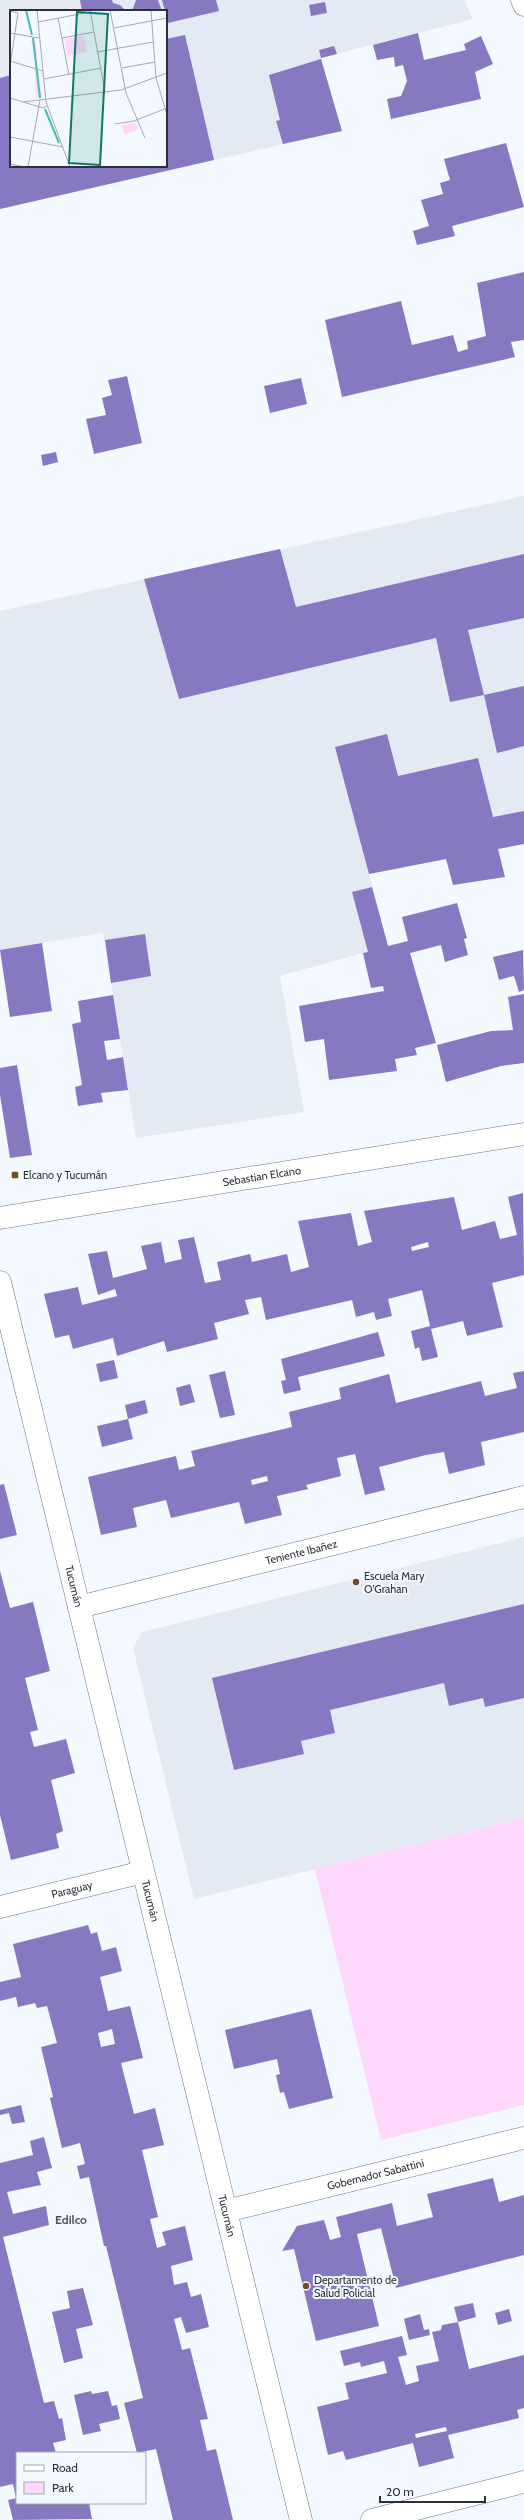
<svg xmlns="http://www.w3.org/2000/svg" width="524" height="2520" font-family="Cabin,sans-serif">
  <rect width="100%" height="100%" fill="#f4f9ff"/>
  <path fill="#e4eaf3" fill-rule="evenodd" d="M0,0H464L473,19L321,58L342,131L0,209ZM11,11H166V166H11Z
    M524,496V844L369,874L388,946L280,976L304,1112L136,1138L103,933L0,950V611Z
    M524,1537V1818L194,1899L133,1648L142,1632Z"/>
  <path fill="#ffd7fd" d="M524,1818V2105L381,2140L315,1869Z"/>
  <path fill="#8779c1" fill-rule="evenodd" d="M80,0H112L113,3L120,5L126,11H82Z
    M136,0H158L162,11H132Z
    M162,0H216L219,11L168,23Z
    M325,2L327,13L311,16L309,5Z
    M418,33L424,60L466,50L464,44L481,36L493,64L475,72L481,99L391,119L387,99L401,96L407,81L403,65L395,67L394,57L377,60L373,45Z
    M185,35L214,160L0,209V78L11,75V166H166V39Z
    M334,46L337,54L321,58L319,50Z
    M321,59L342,131L283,144L276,121L280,120L269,75Z
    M506,143L524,207L452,226L455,236L417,245L413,231L429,226L421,200L443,194L440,183L450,180L444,159Z
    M524,272V340L511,342L515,357L342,397L325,320L401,301L412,345L453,335L458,352L468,349L467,341L486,336L477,283Z
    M127,376L142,443L94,454L86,419L106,415L102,398L112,395L108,380Z
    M301,378L307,404L270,413L264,386Z
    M56,452L58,462L43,466L41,455Z
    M280,549L296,607L524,554V618L468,630L484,695L450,702L436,638L179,699L144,579Z
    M524,686V746L497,753L484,695Z
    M387,734L398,776L478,758L493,817L524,811V844L498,849L505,877L453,885L446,859L369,874L335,747Z
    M372,887L388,946L408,941L402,917L457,903L467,938L464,939L468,955L445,962L441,945L410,953L436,1043L415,1048L417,1055L395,1059L397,1071L329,1080L324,1039L305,1042L299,1006L384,991L383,986L371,988L363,953L368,952L352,892Z
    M145,934L151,976L111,983L105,940Z
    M42,943L52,1011L10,1017L0,950Z
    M523,950L524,990L519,992L514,976L499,980L493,957Z
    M524,994V1063L501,1066L446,1082L437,1045L491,1031L513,1030L508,997Z
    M113,995L120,1039L104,1041L107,1060L123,1057L128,1090L101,1093L103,1102L78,1106L75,1087L82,1085L72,1024L81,1022L78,1001Z
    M17,1065L32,1155L10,1158L0,1095V1068Z
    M523,1193L524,1275L492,1283L503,1327L467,1336L463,1321L431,1329L438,1357L422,1361L419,1347L415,1349L411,1331L430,1326L422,1290L388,1299L392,1316L376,1320L374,1312L356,1317L352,1300L266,1320L261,1297L245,1300L249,1314L214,1323L218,1339L167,1352L164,1341L117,1356L113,1338L73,1349L69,1335L55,1338L44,1294L78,1287L82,1305L117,1296L115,1289L98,1295L88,1254L107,1251L113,1278L147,1269L141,1246L161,1242L165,1263L182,1259L178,1240L194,1237L205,1283L221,1280L217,1262L250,1254L252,1262L287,1254L291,1272L309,1267L298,1221L351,1213L358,1246L372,1242L364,1211L454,1197L462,1230L495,1221L500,1239L517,1235L508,1197ZM428,1242L429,1247L412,1251L411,1247Z
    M378,1332L385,1356L298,1377L301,1390L284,1394L281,1381L286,1380L281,1359Z
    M114,1360L118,1378L100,1382L96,1364Z
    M225,1371L235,1415L220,1418L209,1375Z
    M524,1371V1432L481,1442L485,1465L449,1474L444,1452L426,1455L379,1467L385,1490L365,1495L355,1454L337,1458L341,1476L306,1485L308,1489L277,1496L282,1515L245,1524L239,1502L171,1518L166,1500L133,1508L137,1527L101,1535L88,1477L176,1456L179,1470L195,1466L191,1451L292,1427L289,1412L341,1399L339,1388L389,1374L396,1403L481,1381L485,1396L517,1388L513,1373ZM267,1476L268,1481L252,1485L251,1480Z
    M190,1384L195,1402L180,1406L176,1388Z
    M145,1400L148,1413L128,1419L125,1405Z
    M128,1419L133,1439L102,1447L97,1426Z
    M4,1484L17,1535L0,1539V1485Z
    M0,1571L10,1608L33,1602L50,1671L25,1678L38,1730L30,1732L34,1747L66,1739L75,1773L51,1780L63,1831L56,1834L59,1848L11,1860L0,1815Z
    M524,1604V1698L485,1707L483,1698L449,1706L444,1683L330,1710L335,1733L301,1741L304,1754L234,1770L212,1678Z
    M88,1925L91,1934L97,1932L102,1951L116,1947L122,1971L100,1977L108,2011L130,2006L143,2058L121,2063L134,2114L155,2108L164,2145L142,2150L158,2217L150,2219L157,2248L166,2245L162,2232L185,2226L193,2260L171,2266L174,2285L187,2282L191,2297L201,2294L209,2327L186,2333L181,2317L174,2319L182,2350L190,2348L208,2419L200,2420L207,2451L216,2449L233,2520H173L156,2449L137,2453L124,2403L143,2398L106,2246H104L89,2177L80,2179L77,2166L85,2164L80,2143L62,2148L50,2098L53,2097L41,2047L57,2043L47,2006L37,2008L35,2003L18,2007L16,1997L0,2001V1982L21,1977L13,1944ZM112,2029L115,2044L101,2047L98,2033Z
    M311,2009L333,2098L289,2109L284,2092L280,2093L276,2075L280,2074L277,2059L234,2069L225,2030Z
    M21,2105L25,2122L12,2124L9,2113L0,2115V2110Z
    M44,2137L52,2168L37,2172L41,2185L7,2192L13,2214L46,2206L49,2225L3,2237L44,2403L54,2401L59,2419L62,2418L66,2440L53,2443L56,2453H17L16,2498L13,2484L0,2487V2163L33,2155L30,2141Z
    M493,2178L499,2202L524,2195V2255L396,2288L381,2228L357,2234L379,2326L316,2341L294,2249L282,2251L297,2226L324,2220L330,2240L341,2237L336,2217L392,2203L397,2226L433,2217L427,2194Z
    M83,2288L93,2325L76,2329L83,2358L64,2363L52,2312L70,2308L67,2291Z
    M473,2303L476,2317L458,2322L454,2307Z
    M509,2309L512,2321L498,2325L495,2313Z
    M420,2314L424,2330L429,2329L430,2335L409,2340L404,2319Z
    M458,2322L469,2369L524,2355V2408L517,2410L519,2418L448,2435L454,2458L419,2467L413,2443L346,2460L343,2451L328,2455L317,2407L349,2399L345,2383L387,2373L384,2361L361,2367L360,2362L344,2366L340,2351L402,2336L407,2355L398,2357L406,2385L419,2381L416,2366L439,2361L432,2332L441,2330L442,2325ZM446,2427L447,2431L433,2434L416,2438L415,2434Z
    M91,2391L92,2394L108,2391L112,2406L117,2405L120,2419L99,2424L101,2431L83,2435L74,2395Z
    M17,2498V2503H89L92,2519L13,2520L8,2500Z"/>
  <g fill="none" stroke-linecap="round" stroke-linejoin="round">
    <g stroke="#6b7582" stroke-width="23">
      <g id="minor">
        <path id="s1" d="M0,1218L524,1134"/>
        <path id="s2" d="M0,1282L301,2520"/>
        <path id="s3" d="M79,1607L524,1497"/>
        <path id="s4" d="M0,1907L143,1872"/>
        <path id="s5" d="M226,2211L524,2138"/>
        <path d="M372,2520L524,2482"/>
      </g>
    </g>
    <g stroke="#6b7582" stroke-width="23">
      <path id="major" d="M522,0L524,5"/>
    </g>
    <use href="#minor" stroke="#fff" stroke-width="22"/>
    <use href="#major" stroke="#fff" stroke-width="22"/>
  </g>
  <g fill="#6f4f25" stroke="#f4f9ff" stroke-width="1.5">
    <rect x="11" y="1171" width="8" height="8" rx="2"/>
    <circle cx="356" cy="1582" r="4"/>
    <circle cx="306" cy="2286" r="4"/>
  </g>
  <g text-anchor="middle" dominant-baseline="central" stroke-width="4" stroke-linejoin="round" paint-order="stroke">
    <g font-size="11" fill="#2d3137" stroke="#f4f9ff" text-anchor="start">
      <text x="23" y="1175">Elcano y Tucumán</text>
      <text x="364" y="1576">Escuela Mary<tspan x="364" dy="13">O'Grahan</tspan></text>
      <text x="314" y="2280">Departamento de<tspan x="314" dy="13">Salud Policial</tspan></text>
    </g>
    <g font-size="11" fill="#2d3137" stroke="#f4f9ff">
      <text stroke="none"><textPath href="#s1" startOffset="265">Sebastian Elcano</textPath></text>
      <text stroke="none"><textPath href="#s3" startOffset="229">Teniente Ibañez</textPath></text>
      <text stroke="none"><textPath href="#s2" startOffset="313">Tucumán</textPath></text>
      <text stroke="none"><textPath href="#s4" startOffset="74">Paraguay</textPath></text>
      <text stroke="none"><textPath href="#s2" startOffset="637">Tucumán</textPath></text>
      <text stroke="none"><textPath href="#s5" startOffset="154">Gobernador Sabattini</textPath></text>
      <text stroke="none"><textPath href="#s2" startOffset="961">Tucumán</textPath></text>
    </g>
    <g font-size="12" font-weight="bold" fill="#4c5562" stroke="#f4f9ff">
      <text x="71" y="2219">Edilco</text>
    </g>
  </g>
  <g transform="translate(10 10)">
    <rect width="157" height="157" fill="#f4f9ff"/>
    <path d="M74,26L77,42L57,46L55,29ZM21,30L26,31L28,57H26ZM25,60L29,62L32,87L26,88ZM125,113L129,119L115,125L111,115Z" fill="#ffd7fd"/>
    <path fill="none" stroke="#42beb3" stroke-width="2" d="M16,0L22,25M23,28L30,88M35,99L49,133"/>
    <path fill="none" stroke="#a4a9af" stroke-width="1" d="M27,0L36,92L60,157M80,0L95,82M100,0L116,83L135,128M141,0L146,68L157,105M0,1L8,3L0,56M48,8L59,65M28,12L80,2M104,18L157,8M0,23L29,28M52,28L84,22M87,42L143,32M0,51L33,61M112,58L145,52M34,69L91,58M0,88L33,98L37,96M13,92L111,80L157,63M105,114L124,111L157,98M0,127L53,137M0,154L15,157M18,157L30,90"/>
    <path fill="#0f766e" fill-opacity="0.15" stroke="#0f766e" stroke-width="2" d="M67,2L98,4L90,155L59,153Z"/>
    <rect width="157" height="157" fill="none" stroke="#2d3137" stroke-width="2"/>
  </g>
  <rect x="16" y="2452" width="130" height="52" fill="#f4f9ff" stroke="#a4a9af"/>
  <rect x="24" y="2465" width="20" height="6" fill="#ffffff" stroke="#a4a9af"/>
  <text x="52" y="2472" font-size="12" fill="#2d3137">Road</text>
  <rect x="24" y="2482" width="20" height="12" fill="#ffd7fd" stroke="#a4a9af"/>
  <text x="52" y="2492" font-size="12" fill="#2d3137">Park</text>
  <path d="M380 2496v6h105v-6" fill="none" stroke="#2d3137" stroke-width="2"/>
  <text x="386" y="2496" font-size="12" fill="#2d3137" stroke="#f4f9ff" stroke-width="3" paint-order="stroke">20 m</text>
</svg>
